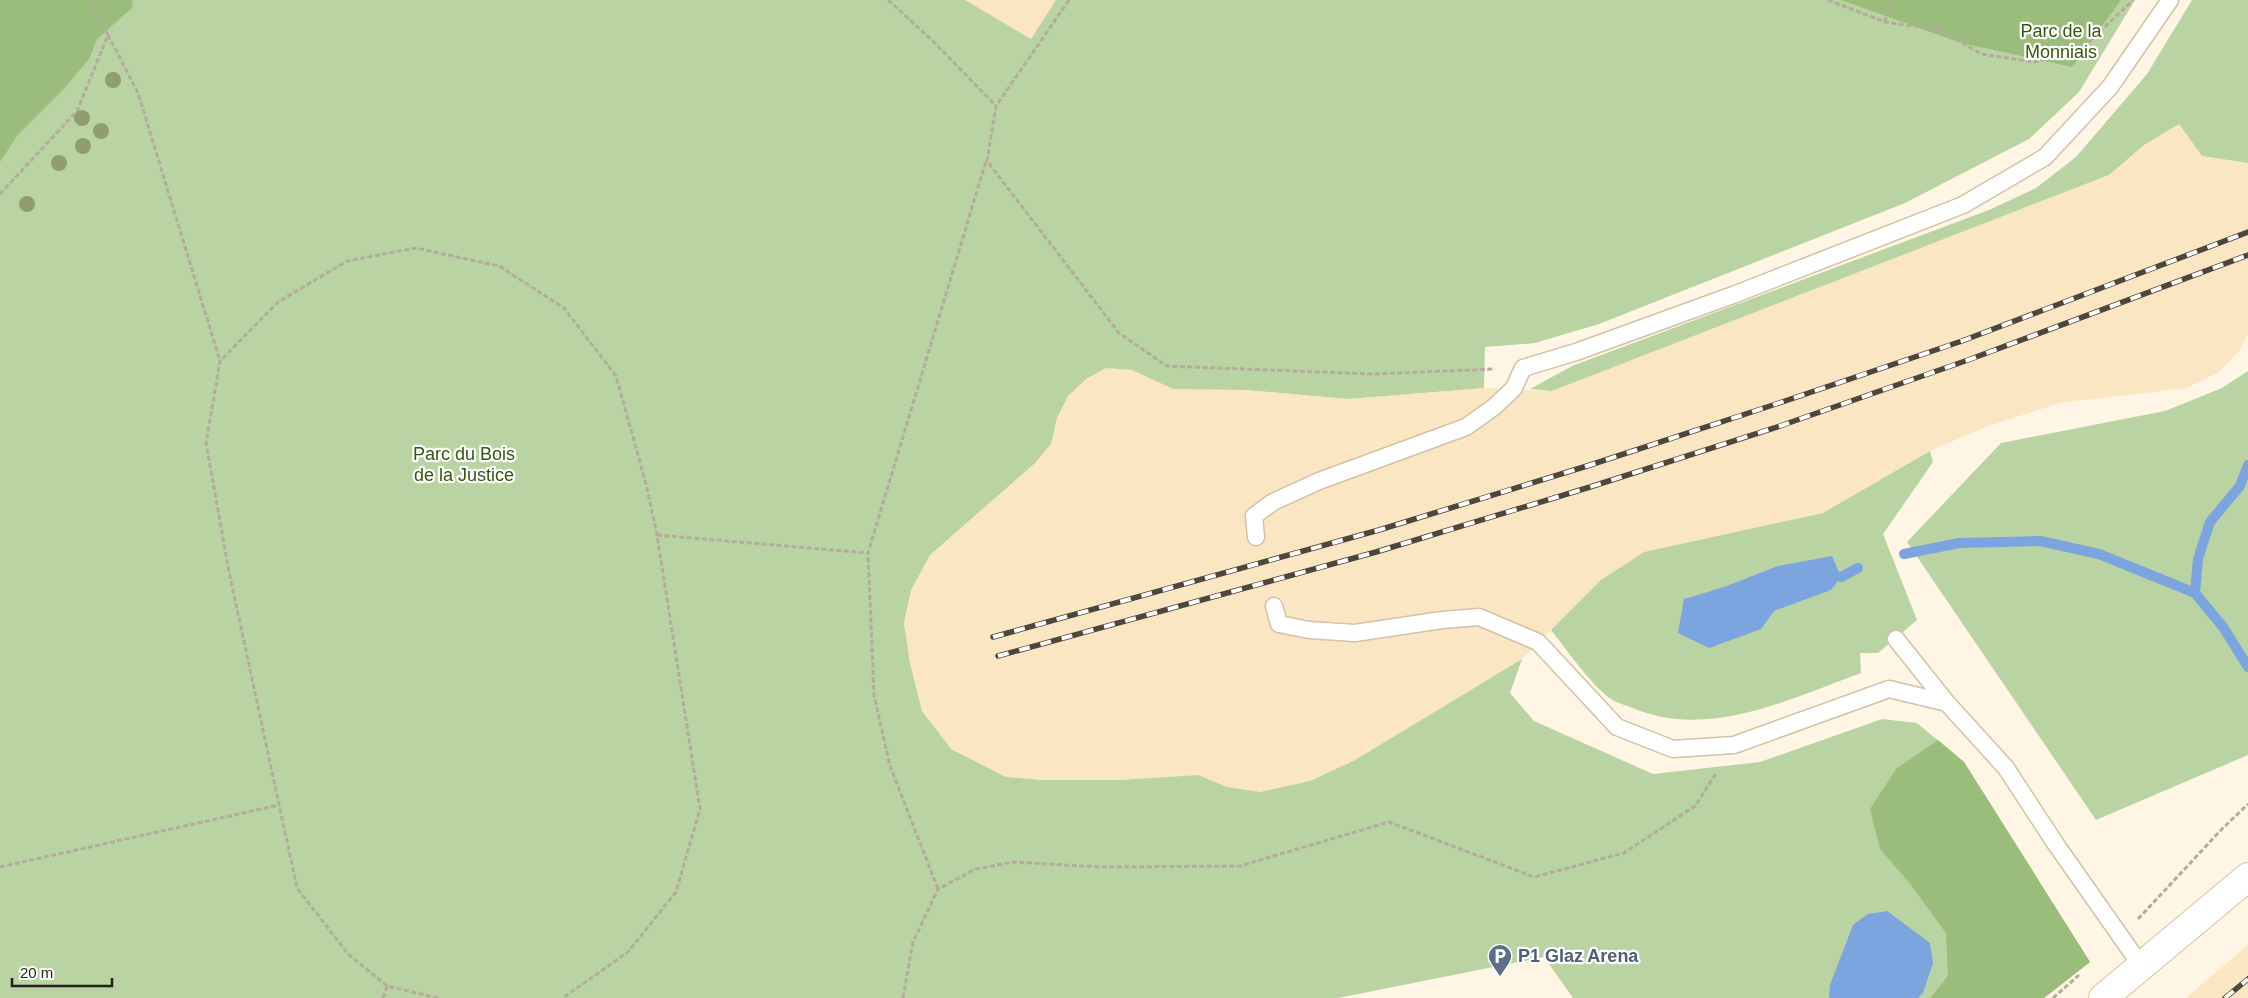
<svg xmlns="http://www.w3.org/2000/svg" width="2248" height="998" font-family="Arial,sans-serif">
  <rect width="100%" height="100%" fill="#fff5e4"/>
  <path fill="#fbe6c3" d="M965,0H1056L1031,40Z
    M2179,124L2202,156L2248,163V333L2240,350L2219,372L2187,388L2060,403L1988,426L1930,451L1823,513L1644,552L1601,580L1522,659L1355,760L1310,781L1260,792L1227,787L1198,775L1120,780H1043L1006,777L950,749L922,711L910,663L904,623L911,590L930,555L1035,463L1051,444L1057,418L1068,396L1086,379L1106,368L1132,370L1173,389L1246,390L1348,399L1484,388L1552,391L2109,175L2144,145Z
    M2248,945V998H2186Z"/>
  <path fill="#b9d3a3" d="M0,0H965L1031,39L1056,0H2135L2079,92L2029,139L1905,203L1599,324L1535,343L1485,347L1484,388L1348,399L1246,390L1173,389L1132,370L1106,368L1086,379L1068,396L1057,418L1051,444L1035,463L930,555L911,590L904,623L910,663L922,711L951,749L1006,777L1043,780H1120L1198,775L1227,787L1260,792L1310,781L1355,760L1522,659L1510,693L1534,721L1653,774L1760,762L1882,719L1917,723L1964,762L2090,962L2044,998H1573L1544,957L1338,998H0Z
    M2192,0H2248V163L2202,156L2179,124L2144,145L2109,175L1552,391L1530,389L1572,366L1989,210L2036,188L2076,157L2147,74Z
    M2248,371V755L2096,820L1907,542L2001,443L2165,411L2222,388Z
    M1930,451L1933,462L1883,534L1917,620L1878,653H1860L1861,673C1790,699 1707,740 1633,708C1626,705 1617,703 1611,699C1591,685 1567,650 1551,630L1601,580L1644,552L1823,513Z"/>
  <path fill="#9bbd7c" d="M0,0H132L133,7L97,39L89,59L63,90L17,136L0,162Z
    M1841,0H2121L2072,67L1961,43Z
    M1938,740L1964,762L2090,962L2044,998H1930L1948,976L1946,933L1911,885L1880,849L1870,809L1896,769Z"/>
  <path fill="#7ca4df" d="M1832,556L1841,577L1831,590L1774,611L1761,629L1709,648L1678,633L1684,599L1724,587L1778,566Z
    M1887,911L1930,943L1933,963L1923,993L1918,998H1829L1830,985L1853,925L1868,914Z"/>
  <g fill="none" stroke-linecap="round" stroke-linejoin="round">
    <path stroke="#7ca4df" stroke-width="10" d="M2248,465L2240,486L2210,522L2198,559L2195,593L2223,627L2248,667
      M1904,554L1959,543L2040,541L2099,554L2195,593
      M1841,577L1858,568"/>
    <g stroke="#d2c2a7" stroke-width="19">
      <path id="lane" d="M1256,537L1254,516L1273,502L1319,481L1466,427L1494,407L1514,388L1523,368L1576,352L1733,295L1963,205L2045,157L2110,87L2170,0
        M1274,606L1279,624L1309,630L1355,633L1442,620L1479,617L1538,642L1617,727L1673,749L1734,745L1889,689L1947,703L2006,768L2055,843L2142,967
        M1896,639L1947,703"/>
    </g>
    <g stroke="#d2c2a7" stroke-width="30">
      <path id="street" d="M2103,998L2248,877"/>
    </g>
    <path stroke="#b4ab9d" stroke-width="3" stroke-dasharray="5 2.5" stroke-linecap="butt" d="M888,0L933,41L996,106
      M1069,0L996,106L987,161L1119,333L1167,366L1372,374L1495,369
      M1828,0L1885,22L1941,30L1981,54L2034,62L2080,51L2133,0
      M1885,22L1889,0
      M108,35L138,93L220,361
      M0,194L77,111L108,35L89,0
      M657,535L868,553
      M0,867L279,805
      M938,889L890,766L874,695L868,553L986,161
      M2138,919L2222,829L2248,804
      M383,998L387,986
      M438,998L387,986L348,954L297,888L229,572L206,443L220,361L278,302L347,261L416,248L499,266L564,308L616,376L646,484L657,535L700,809L676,892L628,952L563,998
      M903,998L913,942L938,889L976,869L1013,862L1099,867L1240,866L1389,822L1534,877L1624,853L1695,806L1717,772
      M2053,998L2079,975"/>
    <use href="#lane" stroke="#fff" stroke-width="16"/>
    <use href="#street" stroke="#fff" stroke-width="28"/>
    <g stroke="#4d473b" stroke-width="5.5">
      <path id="rail" d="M993,637L1379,530L1587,466L1773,405L1962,341L2248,232
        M998,656L1376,552L1590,487L1780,426L1968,360L2248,255
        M2225,998L2248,979"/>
    </g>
    <use href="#rail" stroke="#fff" stroke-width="4" stroke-dasharray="11" stroke-linecap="butt"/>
  </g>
  <g fill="#909d6f">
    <circle cx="113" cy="80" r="8"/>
    <circle cx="82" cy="118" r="8"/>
    <circle cx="101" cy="131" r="8"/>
    <circle cx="83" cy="146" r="8"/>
    <circle cx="59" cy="163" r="8"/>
    <circle cx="27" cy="204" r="8"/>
  </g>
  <defs>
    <g id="parking-pin" transform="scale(1.25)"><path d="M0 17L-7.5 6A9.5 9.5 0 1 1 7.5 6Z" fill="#5c6f8a" stroke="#fff"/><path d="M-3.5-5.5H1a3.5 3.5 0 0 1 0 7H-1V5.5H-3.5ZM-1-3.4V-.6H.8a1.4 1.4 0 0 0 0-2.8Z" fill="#fff"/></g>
  </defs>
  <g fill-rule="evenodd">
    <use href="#parking-pin" x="1500" y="956"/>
  </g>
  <g text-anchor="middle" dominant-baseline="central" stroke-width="4.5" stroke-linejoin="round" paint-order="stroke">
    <g font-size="18" fill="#36550f" stroke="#fff">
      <text x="2061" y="31">Parc de la<tspan x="2061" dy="21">Monniais</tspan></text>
      <text x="464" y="454">Parc du Bois<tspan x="464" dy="21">de la Justice</tspan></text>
    </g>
    <g font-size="18" font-weight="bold" fill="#4e5e75" stroke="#fff" text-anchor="start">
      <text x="1518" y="956">P1 Glaz Arena</text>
    </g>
  </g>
  <path d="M12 978v8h100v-8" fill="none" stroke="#251f15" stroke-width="2.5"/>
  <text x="20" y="978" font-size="15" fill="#251f15" stroke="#ffffff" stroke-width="4" paint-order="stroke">20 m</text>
</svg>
